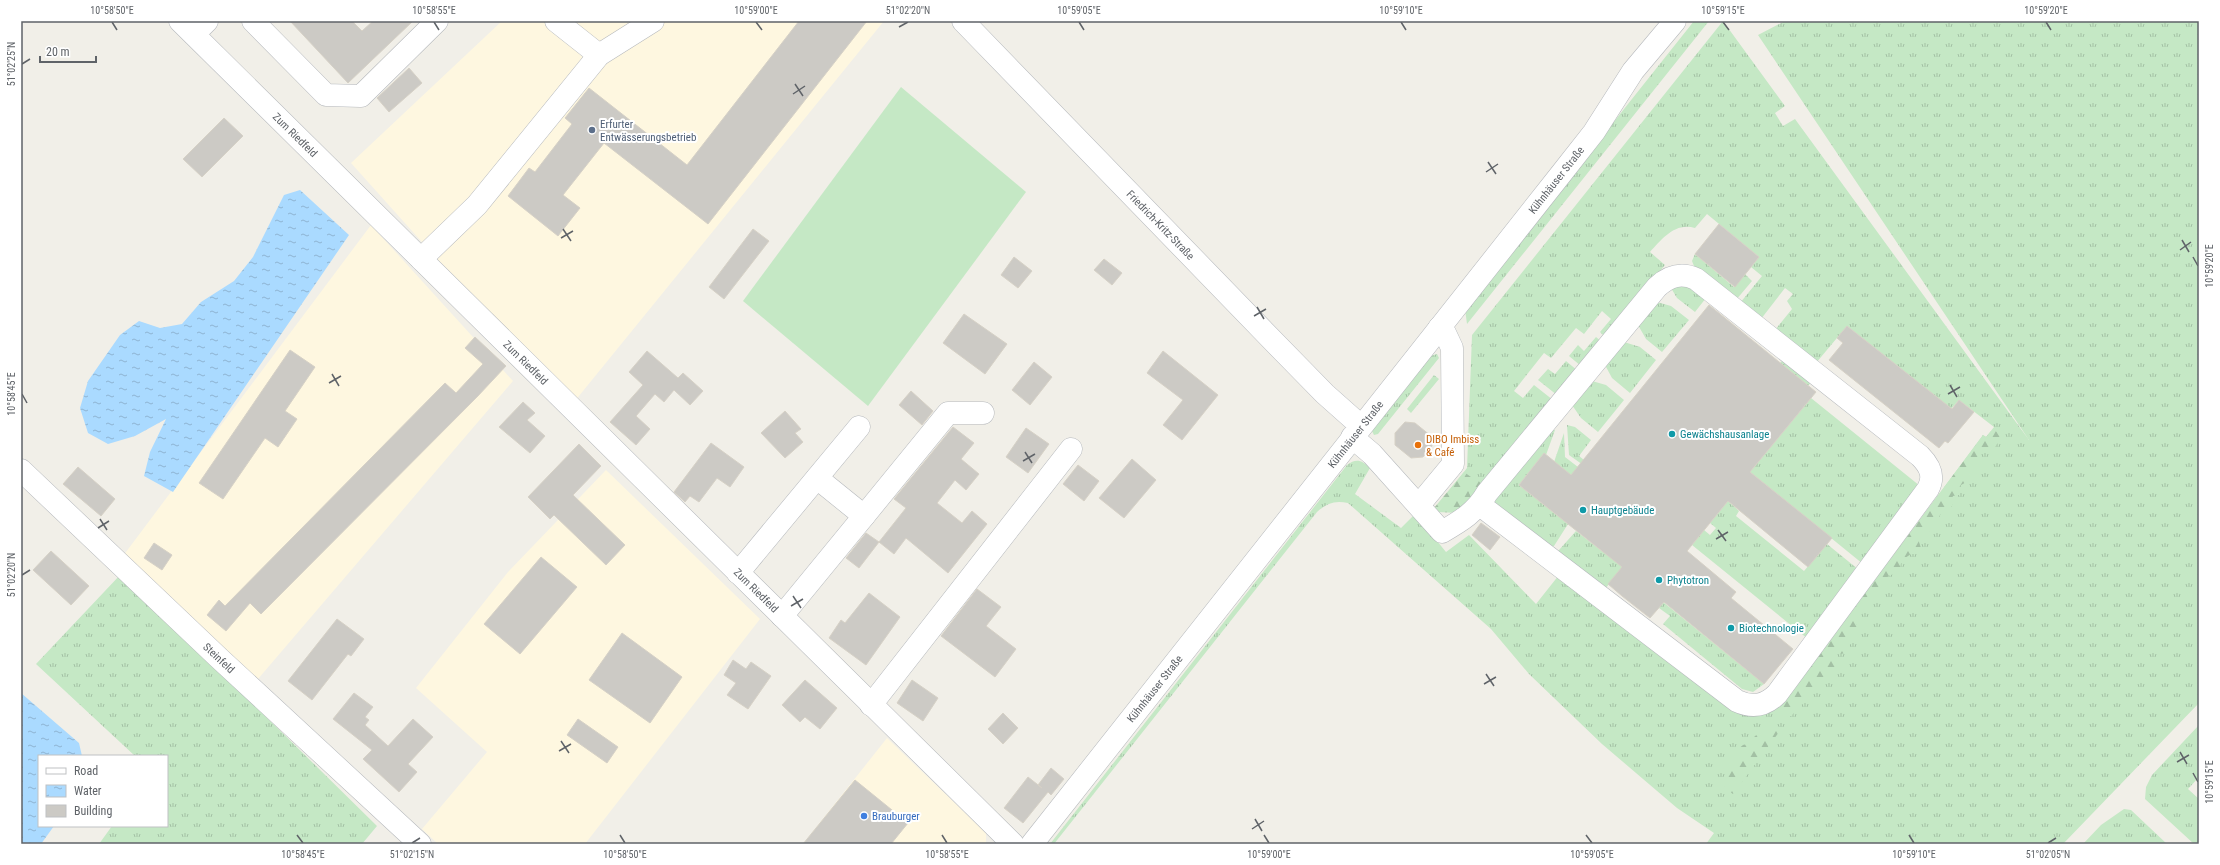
<svg xmlns="http://www.w3.org/2000/svg" width="2220" height="865" font-family="'Roboto Condensed',sans-serif">
  <defs>
    <pattern id="grass-tufts" width="24" height="20" patternUnits="userSpaceOnUse"><rect width="24" height="20" fill="#c5e8c5"/><path d="M3 7l-1-3M5 7V3M7 7l1-3M15 17l-1-3M17 17v-4M19 17l1-3" fill="none" stroke="#a3c0a4"/></pattern>
    <pattern id="forest-firs" width="22" height="20" patternUnits="userSpaceOnUse"><rect width="22" height="20" fill="#c5e8c5"/><path d="M5 1l3.5 6h-7zM16 11l3.5 6h-7z" fill="#a3c0a4"/></pattern>
    <pattern id="water-ripples" width="26" height="14" patternUnits="userSpaceOnUse"><rect width="26" height="14" fill="#aadaff"/><path d="M2 4q2-2 4 0t4 0M15 11q2-2 4 0t4 0" fill="none" stroke="#8eb4d2"/></pattern>
  </defs>
  <rect width="100%" height="100%" fill="#f1efe8"/>
  <path fill="#fef7e0" d="M502,21H884L570,407L351,163Z
    M371,225L513,381L258,679L123,556Z
    M606,470L760,619L585,844H438L422,829L487,752L416,688L508,572Z
    M887,738L986,833V844H803Z"/>
  <path fill="url(#grass-tufts)" d="M1694,21H1709L1467,324L1465,309Z
    M1723,21L1785,106L1775,113L1783,126L1795,119L2029,440L1758,35L1785,21H2199V703L2063,844H1706L1714,833L1677,808L1602,744L1529,674L1491,629L1348,503C1335,500 1327,503 1317,512L1054,844H1050L1347,465C1356,458 1362,460 1370,468L1355,494L1401,528L1415,514L1446,552L1469,535L1536,604L1559,575L1733,710L1792,691L1983,435L1986,437L1994,427L1959,400L1951,409L1847,326L1816,363L1775,330L1792,309L1787,301L1793,294L1785,288L1761,319L1740,303L1762,276L1751,267L1759,257L1707,214L1695,228C1675,222 1662,239 1650,252L1665,265L1605,337L1600,332L1611,319L1602,311L1584,334L1576,328L1551,358L1544,353L1514,391L1523,398L1534,385L1553,400L1461,510L1444,497L1467,468L1472,335Z
    M1695,254L1734,287L1745,274L1752,281L1736,300L1694,266L1692,261Z
    M1685,285L1706,298L1695,312L1677,298L1671,288Z
    M1657,302L1671,306L1689,320L1662,352L1646,339L1638,325Z
    M1596,337L1602,342L1581,366L1569,356L1578,345L1584,351Z
    M1624,342L1640,347L1656,360L1630,393L1612,378L1605,365Z
    M1437,354L1439,358L1378,434L1374,435L1372,431L1430,356Z
    M1785,358L1812,381L1808,386L1780,363Z
    M1566,361L1578,371L1557,395L1538,380L1548,369L1555,374Z
    M1434,375L1439,379L1411,413L1407,409Z
    M1592,381L1606,385L1624,400L1598,432L1581,418L1572,405Z
    M1811,398L1920,486L1863,564L1750,472Z
    M1567,425L1575,427L1591,440L1579,456L1659,519L1569,455Z
    M1549,429L1555,430L1546,455L1544,453L1519,485L1568,524L1554,546L1550,547L1495,504L1494,501Z
    M1564,433L1565,457L1600,484L1593,493L1554,462Z
    M1728,501L1739,511L1736,516L1804,571L1827,544L1859,570L1808,639L1692,545L1704,530L1710,535L1716,528L1710,523Z
    M1654,529L1605,589L1559,554V550L1576,531L1603,552Z
    M121,574L377,826L362,844H99L112,826H167V756H135L36,664Z
    M1663,602L1764,684L1753,692L1742,689L1663,624L1670,616L1659,608Z
    M2199,725V777L2188,789L2199,799V844H2194L2145,799L2146,787L2152,775Z
    M2124,809L2131,810L2167,844H2083L2101,825Z"/>
  <path fill="url(#forest-firs)" d="M1991,431H1996L2002,439L1995,446L1996,449L1991,454L1982,451L1977,452L1982,461L1980,466L1970,471V480L1961,485L1959,495L1953,496L1951,501L1953,505L1950,508L1943,509L1938,519L1934,520L1931,530L1918,539L1921,548L1915,554H1911L1905,558L1900,554L1897,557L1901,563L1899,572L1888,576C1886,585 1875,602 1866,604L1862,614L1858,615L1855,622L1857,625L1856,637L1852,640L1846,653L1840,654L1834,652L1836,668L1791,716L1785,717L1780,714L1779,706L1789,694L1792,695V691L1983,435L1986,437Z
    M1464,472L1471,477H1476L1482,485L1477,491L1471,488L1469,492L1471,498L1459,513L1437,512L1434,508Z
    M1774,725L1782,728L1733,794L1726,789L1723,782L1728,776L1726,769L1729,759H1737V750L1743,745L1750,743L1755,736Z"/>
  <path fill="#c5e8c5" d="M901,87L1026,192L868,406L743,301Z"/>
  <path fill="url(#water-ripples)" d="M300,190L349,235L173,492L144,476L150,452L166,419L135,436L108,444L88,433L80,408L88,381L120,335L139,321L160,328L182,324L201,302L234,281L253,257L284,195Z
    M21,693L79,743L82,756H39V826H54L41,844H21Z"/>
  <path fill="#cccac5" stroke="#d6d1c6" d="M290,21H352L362,31L373,21H413L348,83Z
    M799,21H867L708,224L604,143L563,195L580,208L558,236L508,196L529,168L535,172L572,124L565,118L589,88L687,165Z
    M409,68L422,83L389,112L377,98Z
    M224,118L243,136L202,177L183,159Z
    M1719,224L1759,257L1735,287L1695,254Z
    M753,229L769,241L724,299L709,287Z
    M1014,257L1032,271L1018,288L1001,275Z
    M1104,259L1122,273L1112,285L1094,270Z
    M1709,305L1816,392L1750,472L1832,538L1808,567L1728,501L1687,551L1736,592L1731,598L1793,649L1764,684L1664,602L1650,618L1622,596L1608,584L1622,567L1519,485L1544,453L1571,475Z
    M964,314L1007,344L985,374L943,343Z
    M1847,326L1952,409L1959,400L1974,412L1948,443L1945,441L1939,448L1829,360L1843,343L1837,338Z
    M475,337L506,366L477,397L261,614L250,603L226,631L207,615L219,600L225,606L445,383L456,393L483,364L465,348Z
    M290,350L315,367L285,411L297,419L278,447L265,438L223,499L199,483Z
    M647,351L678,378L683,373L703,391L690,405L674,390L664,402L655,394L636,416L650,429L636,445L610,422L643,385L629,372Z
    M1163,351L1218,395L1182,440L1163,425L1183,400L1147,373Z
    M1034,362L1052,377L1030,405L1012,390Z
    M911,391L933,411L922,425L899,405Z
    M523,402L535,413L527,420L545,436L530,453L499,427Z
    M785,411L801,429L795,433L803,442L785,458L761,433Z
    M1405,422L1415,423L1431,436L1432,446L1423,457L1411,458L1395,445V433Z
    M953,427L974,443L961,459L979,474L966,490L955,480L937,503L962,523L972,511L987,524L948,573L906,538L894,554L879,542L906,508L894,499Z
    M1026,428L1049,444L1028,473L1006,457Z
    M711,443L744,467L730,487L717,478L699,502L690,496L685,502L674,492Z
    M579,444L601,466L573,495L625,545L606,565L554,515L550,519L528,497Z
    M1132,459L1156,480L1124,518L1099,498Z
    M1078,465L1099,481L1084,501L1063,484Z
    M78,467L115,499L101,516L63,484Z
    M1481,523L1500,537L1490,550L1472,535Z
    M866,533L879,542L859,568L846,558Z
    M154,543L172,555L162,570L144,558Z
    M51,551L89,586L71,605L33,570Z
    M541,557L577,587L520,654L484,624Z
    M977,589L1001,607L986,626L1016,649L995,677L941,636Z
    M869,593L900,617L866,665L829,638L841,620L845,623Z
    M337,619L364,639L351,656L348,654L312,700L288,681Z
    M622,633L682,677L650,723L589,680Z
    M733,660L746,669L751,662L771,676L748,709L727,695L736,683L724,675Z
    M805,680L837,708L820,729L805,717L800,722L782,705Z
    M912,680L938,698L923,721L897,703Z
    M354,693L373,707L365,717L369,720L365,725L388,746L413,719L433,737L408,764L417,772L399,792L363,759L372,750L333,719Z
    M1003,713L1018,728L1003,744L988,729Z
    M578,719L618,747L607,763L567,735Z
    M1051,768L1064,779L1051,795L1048,792L1023,823L1004,808L1028,777L1042,788L1038,785Z
    M855,780L908,823L891,844H803Z"/>
  <g fill="none" stroke-linecap="round" stroke-linejoin="round">
    <g stroke="#b5b8bc" stroke-width="23">
      <g id="minor">
        <path id="s1" d="M180,21L1013,844"/>
        <path d="M253,21L326,95L361,96L437,21"/>
        <path d="M556,21L599,55"/>
        <path id="s2" d="M963,21L1278,346L1325,394L1361,426"/>
        <path d="M194,34L207,21"/>
        <path d="M421,259L477,205L599,55L653,21"/>
        <path d="M1352,437L1372,454L1442,532C1461,521 1476,512 1487,493L1657,287C1669,276 1681,272 1696,279L1920,456C1930,466 1935,476 1928,489L1777,694C1765,706 1752,708 1737,701L1480,505"/>
        <path id="s3" d="M21,470L220,659L420,844"/>
        <path d="M1419,505L1453,464L1452,348L1445,333L1439,328"/>
        <path d="M864,516L948,413H983"/>
        <path d="M738,573L859,427"/>
        <path d="M782,616L864,516L817,478"/>
        <path d="M871,705L1071,449"/>
        <path id="s4" d="M1032,844L1561,174L1594,132L1633,71L1675,21"/>
      </g>
    </g>
    <use href="#minor" stroke="#fff" stroke-width="22"/>
  </g>
  <path fill="none" stroke="#5f6368" stroke-width="1.5" d="M112,22L117,30M434,22L439,30M756,22L762,30M1079,22L1084,30M1401,22L1406,30M1723,22L1729,30M2046,22L2051,30M899,27L908,22M22,64L30,59M795,84L803,96M793,94L805,86M1488,162L1496,174M1486,172L1498,164M563,229L571,241M561,238L573,231M2182,240L2189,252M2180,250L2191,242M2193,257L2198,266M1257,307L1264,319M1254,316L1266,309M332,374L339,386M329,383L341,376M1950,385L1957,397M22,394L27,403M1948,394L1960,387M1025,452L1032,463M1023,461L1035,454M100,519L107,530M98,528L109,521M1718,530L1726,541M1716,539L1728,532M22,575L30,570M793,596L801,608M791,606L803,599M1486,674L1494,686M1484,684L1496,677M561,741L569,753M559,751L571,744M2180,752L2187,764M2177,762L2189,755M2193,773L2198,782M1255,819L1262,831M1252,829L1264,821M297,835L303,843M620,835L625,843M942,835L947,843M1264,835L1269,843M1586,835L1592,843M1909,835L1914,843M412,843L420,838M2048,843L2056,838"/>
  <circle fill="#5c6f8a" stroke="#fff" stroke-width="1.5" cx="592" cy="130" r="4"/>
  <g fill="#0f9aa8" stroke="#fff" stroke-width="1.5">
    <circle cx="1672" cy="434" r="4"/>
    <circle cx="1583" cy="510" r="4"/>
    <circle cx="1659" cy="580" r="4"/>
    <circle cx="1731" cy="628" r="4"/>
  </g>
  <circle fill="#e8710a" stroke="#fff" stroke-width="1.5" cx="1418" cy="445" r="4"/>
  <circle fill="#3f7fe0" stroke="#fff" stroke-width="1.5" cx="864" cy="816" r="4"/>
  <g text-anchor="middle" dominant-baseline="central" stroke-width="4" stroke-linejoin="round" paint-order="stroke">
    <g font-size="11" fill="#4e5e75" stroke="#fff" text-anchor="start">
      <text x="600" y="124">Erfurter<tspan x="600" dy="13">Entwässerungsbetrieb</tspan></text>
    </g>
    <g font-size="11" fill="#5f6368" stroke="#fff">
      <text stroke="none"><textPath href="#s1" startOffset="162">Zum Riedfeld</textPath></text>
      <text stroke="none"><textPath href="#s4" startOffset="846">Kühnhäuser Straße</textPath></text>
      <text stroke="none"><textPath href="#s2" startOffset="284">Friedrich-Kritz-Straße</textPath></text>
      <text stroke="none"><textPath href="#s1" startOffset="486">Zum Riedfeld</textPath></text>
      <text stroke="none"><textPath href="#s4" startOffset="522">Kühnhäuser Straße</textPath></text>
      <text stroke="none"><textPath href="#s1" startOffset="810">Zum Riedfeld</textPath></text>
      <text stroke="none"><textPath href="#s3" startOffset="273">Steinfeld</textPath></text>
      <text stroke="none"><textPath href="#s4" startOffset="198">Kühnhäuser Straße</textPath></text>
    </g>
    <g font-size="11" fill="#0d838f" stroke="#fff" text-anchor="start">
      <text x="1680" y="434">Gewächshausanlage</text>
      <text x="1591" y="510">Hauptgebäude</text>
      <text x="1667" y="580">Phytotron</text>
      <text x="1739" y="628">Biotechnologie</text>
    </g>
    <g font-size="11" fill="#c56008" stroke="#fff" text-anchor="start">
      <text x="1426" y="439">DIBO Imbiss<tspan x="1426" dy="13">&amp; Café</tspan></text>
    </g>
    <g font-size="11" fill="#366cbe" stroke="#fff" text-anchor="start">
      <text x="872" y="816">Brauburger</text>
    </g>
  </g>
  <rect width="2220" height="865" fill="none" stroke="#ffffff" stroke-width="44"/>
  <rect x="38" y="755" width="130" height="72" fill="#ffffff" stroke="#bfc1c3"/>
  <rect x="46" y="768" width="20" height="6" fill="#ffffff" stroke="#bfc1c3"/>
  <text x="74" y="775" font-size="12" fill="#5f6368">Road</text>
  <rect x="46" y="785" width="20" height="12" fill="url(#water-ripples)" stroke="#bfc1c3"/>
  <text x="74" y="795" font-size="12" fill="#5f6368">Water</text>
  <rect x="46" y="805" width="20" height="12" fill="#cccac5" stroke="#bfc1c3"/>
  <text x="74" y="815" font-size="12" fill="#5f6368">Building</text>
  <path d="M40 56v6h56v-6" fill="none" stroke="#5f6368" stroke-width="2"/>
  <text x="46" y="56" font-size="12" fill="#5f6368" stroke="#ffffff" stroke-width="3" paint-order="stroke">20 m</text>
  <rect x="22" y="22" width="2176" height="821" fill="none" stroke="#5f6368" stroke-width="1.5"/>
  <g font-size="10" text-anchor="middle" fill="#5f6368">
    <text x="112" y="14">10°58'50"E</text>
    <text x="434" y="14">10°58'55"E</text>
    <text x="756" y="14">10°59'00"E</text>
    <text x="908" y="14">51°02'20"N</text>
    <text x="1079" y="14">10°59'05"E</text>
    <text x="1401" y="14">10°59'10"E</text>
    <text x="1723" y="14">10°59'15"E</text>
    <text x="2046" y="14">10°59'20"E</text>
    <text transform="translate(11 64) rotate(-90)" y="4">51°02'25"N</text>
    <text transform="translate(2209 266) rotate(-90)" y="4">10°59'20"E</text>
    <text transform="translate(11 394) rotate(-90)" y="4">10°58'45"E</text>
    <text transform="translate(11 575) rotate(-90)" y="4">51°02'20"N</text>
    <text transform="translate(2209 782) rotate(-90)" y="4">10°59'15"E</text>
    <text x="303" y="858">10°58'45"E</text>
    <text x="412" y="858">51°02'15"N</text>
    <text x="625" y="858">10°58'50"E</text>
    <text x="947" y="858">10°58'55"E</text>
    <text x="1269" y="858">10°59'00"E</text>
    <text x="1592" y="858">10°59'05"E</text>
    <text x="1914" y="858">10°59'10"E</text>
    <text x="2048" y="858">51°02'05"N</text>
  </g>
</svg>
